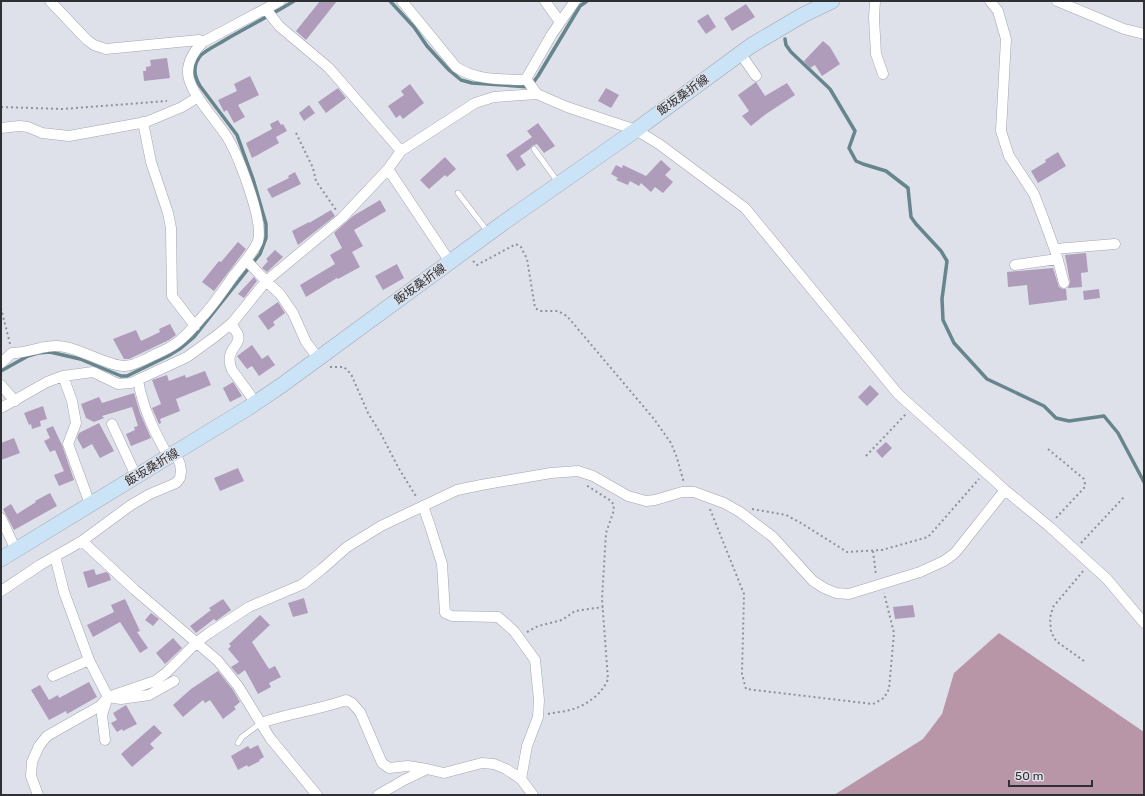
<svg xmlns="http://www.w3.org/2000/svg" width="1145" height="796" font-family="Rubik,'Noto Sans JP',sans-serif">
  <rect width="100%" height="100%" fill="#dfe1ea"/>
  <path fill="#b896a8" d="M999,633L1144,732V795H834L923,739L942,714L954,673Z"/>
  <g fill="none" stroke-linecap="round" stroke-linejoin="round">
    <path stroke="#66858c" stroke-width="3.5" d="M390,1L414,27L427,46L449,70L461,80L472,83L530,87L538,76L580,6L587,1
      M785,39L786,45L791,52L830,89L855,131L849,148L856,161L863,164L886,171L908,188L911,217L916,224L941,251L947,261L942,299L943,320L954,343L987,379L1044,406L1056,418L1069,421L1104,416L1118,433L1144,482
      M1,371L28,356L38,353L50,352L80,359L121,376H127L168,356L181,348L194,337L260,254L266,238V224L253,179L237,135L200,86C194,76 192,65 201,55C209,48 221,43 230,37C251,25 273,14 294,1"/>
  </g>
  <path fill="#ae9cba" d="M320,1H337L306,40L296,31Z
    M746,4L755,17L732,31L724,18Z
    M708,14L716,27L706,34L697,21Z
    M823,41L830,47L840,64L822,76L815,65L810,68L804,61Z
    M167,58L170,78L144,81L143,71H146V67L151,66L150,60Z
    M250,76L259,95L238,105L245,117L234,123L227,110L224,112L218,100L237,91L234,84Z
    M756,82L765,96L787,83L795,95L766,114L751,126L742,116L749,111L738,95Z
    M410,84L424,103L403,119L400,115L396,118L388,106L404,95L401,91Z
    M338,88L346,98L326,113L318,102Z
    M606,88L619,95L611,108L598,101Z
    M309,105L315,113L304,121L299,113Z
    M278,120L281,125L283,124L287,131L276,137L279,143L252,158L246,143L272,129L270,124Z
    M538,123L555,146L544,153L537,144L532,146L530,149L520,156L526,165L517,171L506,155L532,137L527,131Z
    M1058,152L1066,166L1038,183L1031,171L1046,162L1045,160Z
    M445,157L456,169L447,177L445,175L429,189L420,180Z
    M661,160L671,169L665,175L673,182L663,193L655,187L651,192L641,183L639,186L630,181L628,185L616,180L618,178L611,174L616,165L622,168L623,165L646,176Z
    M295,172L301,184L272,198L267,189L289,178L288,176Z
    M380,200L386,211L354,230L363,246L352,252L360,267L338,279L337,278L306,297L300,285L335,264L330,255L342,248L334,233L353,216Z
    M331,210L335,216L298,245L292,231L309,222V223Z
    M238,242L246,249L214,291L202,282L219,261L221,262Z
    M275,250L283,257L267,272L262,268L268,261L266,259Z
    M1086,253L1088,272L1081,273L1082,287L1068,288L1070,282L1065,255Z
    M397,264L404,278L383,290L375,276Z
    M1053,268L1059,287L1063,289H1066L1067,300L1029,305L1027,285L1008,287L1007,272Z
    M254,277L257,281L244,298L238,294Z
    M1099,289L1100,298L1084,300L1083,291Z
    M278,302L285,313L273,322L275,325L268,330L258,316Z
    M170,324L176,335L169,340L129,359H124L113,339L136,330L141,341L160,332L159,329Z
    M252,345L262,359L268,355L275,365L259,376L252,366L247,369L237,356Z
    M205,371L211,385L176,399L180,411L160,419L161,423L159,424L152,408L161,404L152,380L167,375L169,381L185,375L186,378Z
    M233,382L242,396L230,402L223,388Z
    M870,385L879,394L867,406L858,397Z
    M134,393L140,413L151,438L131,446L126,434L135,430L134,427L138,426L132,407L102,416L104,418L94,422L86,418L81,404L99,397L102,403Z
    M43,406L47,419L40,421L41,426L32,429L31,424L29,425L24,413Z
    M99,423L114,451L100,458L92,444L83,449L77,438L79,433Z
    M53,426L62,445L74,480L59,486L54,475L64,471L55,450L50,452L44,441L50,438L46,429Z
    M14,438L20,453L1,460V443Z
    M886,442L892,448L882,458L876,451Z
    M238,468L244,481L220,491L214,478Z
    M50,493L57,506L14,530L3,509L11,504L17,514L36,502L35,501Z
    M94,569L96,575L106,572L109,574L111,580L88,588L83,572Z
    M304,598L308,613L293,617L288,603Z
    M125,599L140,631L137,632L148,648L140,653L120,622L93,637L87,625L114,612L111,605Z
    M223,599L231,610L216,621L214,619L196,633L190,626L211,610L209,608Z
    M913,605L915,617L895,619L893,607Z
    M151,613L159,619L153,626L145,620Z
    M260,615L270,625L252,642L269,669L275,666L281,677L269,683L271,687L258,694L245,670L238,675L231,667L239,662L228,649L231,646L229,644Z
    M173,638L182,648L165,664L156,653Z
    M218,671L233,690L240,702L234,707L236,709L223,719L210,700L205,703L203,700L183,717L173,705L191,689Z
    M89,682L97,697L67,714L66,711L49,720L31,690L40,685L49,700L58,695L59,698Z
    M126,705L137,724L123,731L122,729L117,732L111,723L117,720L113,713Z
    M154,725L162,733L150,744L154,748L132,767L121,754Z
    M258,745L264,757L259,760L260,761L248,767L247,765L238,770L231,756L248,746L250,749Z"/>
  <g fill="none" stroke-linecap="round" stroke-linejoin="round">
    <g stroke="#a3a5ae" stroke-width="6">
      <path id="lane" d="M534,149L558,182
        M458,193L488,232
        M238,743L242,737L261,723"/>
    </g>
    <g stroke="#a3a5ae" stroke-width="11">
      <path id="street" d="M50,1L87,40L94,45L106,49L199,40L203,42
        M402,1L456,67C475,80 499,79 521,80L526,79L552,34L575,1
        M545,1L560,22
        M875,1L874,18L876,54L883,74
        M990,1L998,11L1006,39L1001,131L1009,156L1034,194L1044,220L1056,253L1064,283
        M1057,1L1124,29L1144,34
        M266,9L279,26L329,68L401,151
        M740,53L756,76
        M526,79L537,94L567,107L636,130L659,144L745,208L898,394L1005,490L1051,528L1107,579L1144,623
        M143,122L151,162L168,213L171,228L172,296L195,326
        M1,128L19,126L28,127L42,133L69,136L146,122L182,107L198,97
        M388,169L450,262
        M1055,249L1115,244
        M246,260L266,281L280,294L293,313L306,342L318,358
        M1015,265L1057,259
        M231,324C233,327 237,332 238,335C242,346 223,349 232,370L256,403
        M1,363L12,353C30,353 46,343 65,347C82,350 111,367 125,366C133,366 141,361 148,358C157,353 167,350 175,344C186,337 194,326 203,316C214,304 224,289 234,275C241,266 254,252 258,241C264,221 238,155 227,137C217,121 189,92 188,74C187,61 195,50 203,42L280,1
        M63,376L72,401L76,423L68,444L90,504
        M138,380C143,409 154,431 168,456
        M1,385L15,401
        M1,408L47,382L63,376L93,372L118,384L131,383L187,357L216,336L233,322L266,281L342,218L388,169L401,151L475,103L494,97L537,94
        M112,424L136,476
        M423,506L430,526L442,564L445,613L452,616L498,617L514,631L535,660L539,700L538,717L527,746L521,779L533,795
        M1,518L16,550
        M82,541L135,590L218,661L238,686L270,738L317,795
        M55,556L64,592L89,660L108,697L102,715L105,740
        M1,591L40,565L82,541L131,505L150,494L176,483L180,478L181,471L180,464L175,453
        M53,676L89,660
        M114,698L121,699L149,695L174,681
        M261,723C289,713 319,710 346,700L352,703L360,712L382,763L389,768L408,766L427,769
        M38,795L31,776L32,762L39,746L47,736L100,706L108,697L155,681L166,673L197,642L209,633L249,607L303,584L322,569L347,547L381,526L457,490L481,485L551,473L578,471L593,476L628,496L646,501L655,500L682,492H694L724,503L740,512L773,537L813,581L824,588L836,593L849,594L920,572L944,561L955,553L1005,490
        M378,795L404,780L427,769L444,773L482,763L494,764L506,769L521,779"/>
    </g>
    <g stroke="#a3a5ae" stroke-width="16">
      <path id="secondary" d="M1,559L248,408L282,385L503,223L636,130L752,45L803,15L832,1"/>
    </g>
    <path stroke="#909198" stroke-width="2" stroke-dasharray="2 3" stroke-linecap="butt" d="M1,107L63,109L167,101
      M296,133L313,168L316,181L336,210
      M473,261L477,265L516,244L521,247L527,259L535,308L540,311H558L567,316L654,419L671,443L677,458L684,483
      M1,308L10,344
      M330,367H344L351,374L368,413L381,434L398,467L417,498
      M1048,449L1084,479L1085,484L1084,488L1055,519
      M866,456L906,414
      M710,509L744,594L742,674L746,689L873,704L884,698L889,689L894,633L884,593
      M752,509L786,515L801,523L847,552L882,550L928,537L979,479
      M1081,543L1124,497
      M873,551L876,575
      M527,632L538,626L562,620L575,611L603,607
      M1084,661L1056,641L1051,632L1050,618L1053,607L1084,570
      M548,714C556,712 565,712 573,709C587,705 603,693 608,679L602,599L606,533L613,513L614,505L611,501L586,485"/>
    <use href="#lane" stroke="#fff" stroke-width="5"/>
    <use href="#street" stroke="#fff" stroke-width="10"/>
    <use href="#secondary" stroke="#cae3f6" stroke-width="15"/>
  </g>
  <g text-anchor="middle" dominant-baseline="central" stroke-width="3" stroke-linejoin="round" paint-order="stroke">
    <g font-size="12" fill="#2f3034" stroke="#dfe1ea">
      <text transform="translate(683 95) rotate(-36)">飯坂桑折線</text>
      <text transform="translate(420 284) rotate(-36)">飯坂桑折線</text>
      <text transform="translate(152 467) rotate(-31)">飯坂桑折線</text>
    </g>
  </g>
  <rect width="1145" height="796" fill="none" stroke="#2f3034" stroke-width="4"/>
  <path d="M1009 780v6h83v-6" fill="none" stroke="#2f3034" stroke-width="2"/>
  <text x="1015" y="780" font-size="12" fill="#2f3034" stroke="#dfe1ea" stroke-width="3" paint-order="stroke">50 m</text>
</svg>
